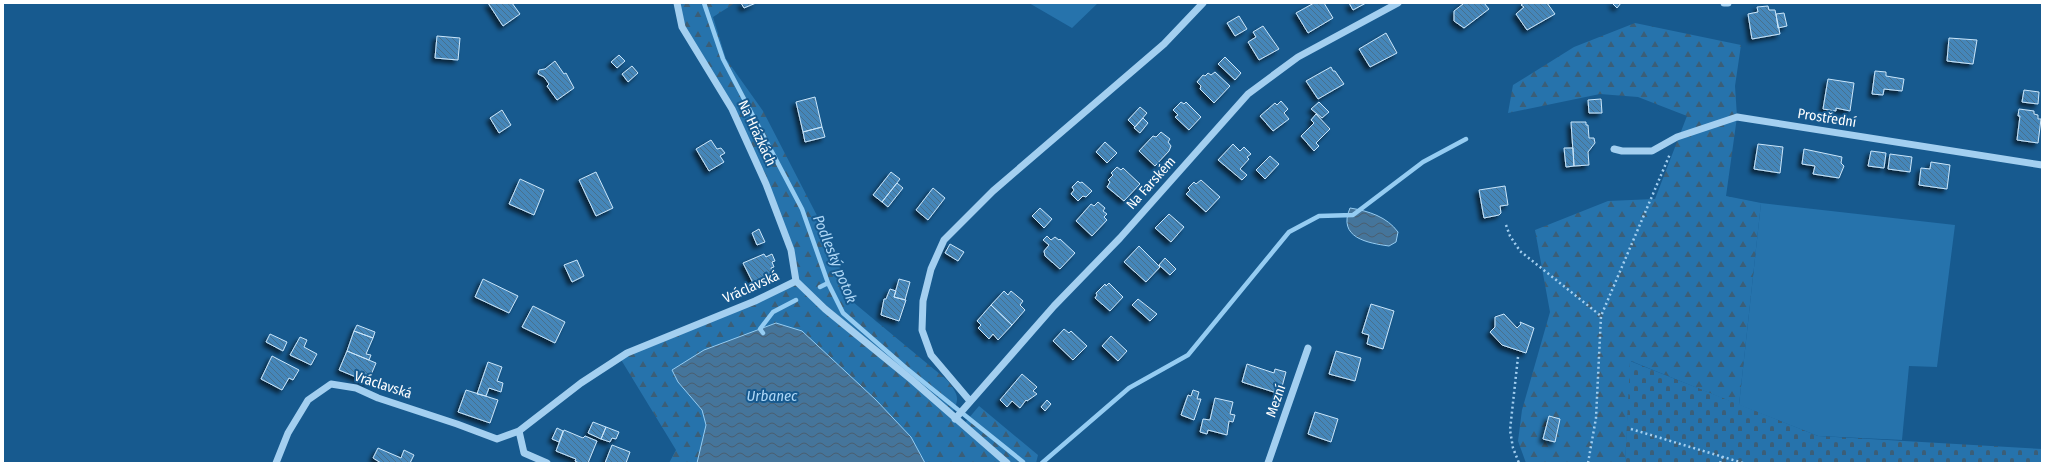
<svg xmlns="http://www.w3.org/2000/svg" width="2045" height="466" font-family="'Fira Sans Condensed',sans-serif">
  <defs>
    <pattern id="forest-firs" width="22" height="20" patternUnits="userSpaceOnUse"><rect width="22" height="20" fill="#2673ac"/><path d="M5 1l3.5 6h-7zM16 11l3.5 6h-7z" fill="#3b5e77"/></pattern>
    <pattern id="cemetery-stones" width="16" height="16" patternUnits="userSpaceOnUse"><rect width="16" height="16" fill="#2673ac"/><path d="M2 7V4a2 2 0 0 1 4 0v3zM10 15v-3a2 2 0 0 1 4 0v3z" fill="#3b5e77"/></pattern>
    <pattern id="water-waves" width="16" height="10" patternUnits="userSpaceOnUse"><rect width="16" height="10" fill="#45759b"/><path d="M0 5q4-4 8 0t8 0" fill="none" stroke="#495e70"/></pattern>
    <pattern id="building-back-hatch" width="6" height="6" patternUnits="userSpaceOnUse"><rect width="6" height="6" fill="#4486b9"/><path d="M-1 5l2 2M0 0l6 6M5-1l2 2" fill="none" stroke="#476f8d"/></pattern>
    <filter id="shadow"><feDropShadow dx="-3.5" dy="3.5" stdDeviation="2" flood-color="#0009"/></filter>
  </defs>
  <rect width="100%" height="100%" fill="#175a8f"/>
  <path fill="#2673ac" d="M1029,3H1098L1072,28Z
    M1761,203L1955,225L1937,367L1909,366L1902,440L1818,436L1739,405Z"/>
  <path fill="url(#forest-firs)" d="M680,3H735L713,17L726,59L763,111L827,235L853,302L947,380C957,393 961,398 952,413L827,306L798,279L769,182L685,26Z
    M1635,23L1741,45L1735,86L1737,117L1726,196L1761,203L1739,405L1631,361L1625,463H1526L1518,441L1522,410L1550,312L1535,230L1608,201L1655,199L1687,116L1638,97L1600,94L1508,113L1513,85L1574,47Z
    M796,281L963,425L979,406L1038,455L1036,463H669L676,450L620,358Z"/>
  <path fill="url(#cemetery-stones)" d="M1630,361L1818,436L2042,449V463H1625Z"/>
  <path fill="url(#water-waves)" stroke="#95ccf2" d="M1350,208C1369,211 1387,217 1398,232L1396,242L1389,246C1368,243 1337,238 1350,208Z
    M776,323L802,331L876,400L911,437L925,463H697L706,425L702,410L678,382L672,370L704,350Z"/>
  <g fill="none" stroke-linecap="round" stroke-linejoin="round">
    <path stroke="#95ccf2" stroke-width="4.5" d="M704,3L723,59L802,209L828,283L843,313L906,368L1023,462L1022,463
      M820,287L828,283
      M763,333L760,329L773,312L796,300
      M1042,463L1129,388L1188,355L1289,232L1319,216L1353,215L1423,162L1466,139"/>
  </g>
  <path fill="url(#building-back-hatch)" stroke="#cae6fb" filter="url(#shadow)" d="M488,3H512L520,14L503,26Z
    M741,3H756L744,8Z
    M1314,3H1324L1333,18L1308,33L1296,13Z
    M1349,3H1366L1353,10Z
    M1462,3H1484L1489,9L1464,28L1454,21V11L1463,4Z
    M1524,3H1547L1555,14L1527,30L1516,14L1524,7L1521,5Z
    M1612,3H1621L1617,8Z
    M1768,6L1769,10H1775L1780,34L1752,39L1748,14L1758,12L1757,7Z
    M1784,13L1787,26L1778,28L1776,14Z
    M1239,16L1247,29L1235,36L1227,23Z
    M1263,26L1279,49L1259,60L1248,42L1256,37L1253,32Z
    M1386,33L1397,53L1370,67L1359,49Z
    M437,36L460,38L458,60L435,58Z
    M1949,38L1977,40L1973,64L1947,61Z
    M619,55L625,61L617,68L611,62Z
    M1225,57L1241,73L1235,80L1218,64Z
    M555,61L564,74L566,73L574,88L557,100L547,86L549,84L544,77L538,74L539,70L545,69Z
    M632,66L638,73L628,82L622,74Z
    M1331,67L1333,71H1335L1344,84L1318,99L1306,81Z
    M1875,71L1886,72V76L1904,79L1902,91L1884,89L1883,95L1872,94Z
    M1215,72L1230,86L1214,103L1200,89L1201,86L1197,82L1203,75L1205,76L1208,73L1211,75Z
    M1828,79L1854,83L1850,111L1836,108V111L1823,109Z
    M2024,90L2039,92L2038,104L2022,102Z
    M815,97L822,127L803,132L796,102Z
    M1601,99L1602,113H1589L1588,100Z
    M1281,101L1288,109L1284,113L1289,119L1273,131L1260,116L1275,103L1277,105Z
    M1181,102L1184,104L1186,102L1201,117L1189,130L1175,117L1178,115L1173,110Z
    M1319,102L1329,112L1322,118L1311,109Z
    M1140,107L1147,113L1135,127L1128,120Z
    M2019,109L2034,111V114L2038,115V119H2041L2038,143L2017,140L2020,116H2018Z
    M502,110L511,125L499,133L490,118Z
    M1316,114L1330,129L1316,143L1319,146L1314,151L1301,136L1314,123L1311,120Z
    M1143,118L1148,123L1140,133L1134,128Z
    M1571,122H1586V125H1588L1589,138H1594L1595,143L1588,152L1589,165L1574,166Z
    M822,127L825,137L805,142L803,132Z
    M1161,132L1170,139L1168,142L1171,146L1169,151L1155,166L1139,151L1153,136L1156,137Z
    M711,140L717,149L721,148L725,153L720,156L724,162L709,171L696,149Z
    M1105,142L1117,153L1107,163L1096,152Z
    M1233,144L1240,151L1244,147L1251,154L1247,157L1249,159L1240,169L1247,175L1242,180L1218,160Z
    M1758,144L1783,147L1780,173L1754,169Z
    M1564,148H1573L1574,166L1566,167Z
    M1804,149L1842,157L1841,163L1844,166L1839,178L1813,174L1815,166L1802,164Z
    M1871,151L1886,153L1884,168L1868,166Z
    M1890,154L1912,157L1910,172L1888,169Z
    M1270,156L1279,164L1265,179L1256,170Z
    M1931,162L1950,165L1947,189L1919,185L1921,168L1930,169Z
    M1117,167L1121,170L1123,168L1140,184L1124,201L1107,187L1110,182L1108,180L1113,175L1111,173Z
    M596,172L613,208L596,216L579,180Z
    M891,172L900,179L882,202L873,195Z
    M520,179L544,190L534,215L509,204Z
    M1201,180L1220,197L1206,212L1186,194L1190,190L1188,188L1194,182L1196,184Z
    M1078,181L1080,183L1082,182L1092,191L1086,197L1083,196L1078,201L1071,194L1074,190L1072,187Z
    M897,183L903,188L888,207L882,202Z
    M1505,186L1508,205L1500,206L1501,213L1499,215L1484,218L1479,190Z
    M933,188L945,198L928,220L916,210Z
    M1098,202L1105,208L1103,211L1107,214L1104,217L1107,220L1092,236L1076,221L1091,204L1094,206Z
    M1040,208L1052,219L1044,228L1032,216Z
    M1169,214L1184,227L1171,242L1155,228Z
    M759,229L765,242L757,245L752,233Z
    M1047,236L1051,240L1055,237L1059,240L1060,239L1075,253L1060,269L1045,256L1044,251L1049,245L1043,240Z
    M950,244L964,252L958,261L945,253Z
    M1139,246L1160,267L1146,282L1124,262Z
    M764,254L766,257L772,254L775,261L772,262L774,267L771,268L773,274L753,283L743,263Z
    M1165,258L1176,269L1170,275L1159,265Z
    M577,260L584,276L572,282L564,265Z
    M483,279L518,296L509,313L475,297Z
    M899,279L910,282L905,300L894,297Z
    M1109,283L1123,297L1110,311L1095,298L1097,295L1096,293L1105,284L1106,286Z
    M890,289L896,291L894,297L906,300L899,321L881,315L884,299H886Z
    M1004,291L1008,295L1011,291L1023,301L1020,305L1025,310L1012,325L991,305Z
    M1138,299L1157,314L1150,321L1132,305Z
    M1371,304L1394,311L1383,349L1367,344L1369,335L1362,333Z
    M991,305L1012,325L998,340L993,334L989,339L978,328L981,325L977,321Z
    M533,306L565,322L555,343L522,327Z
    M1504,314L1517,328L1521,324L1520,322L1534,328L1526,353L1502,345L1490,332L1495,327V317Z
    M357,325L375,332L373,338L354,331Z
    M1064,329L1069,333L1071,331L1087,346L1073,360L1053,341Z
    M354,331L373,338L366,354L371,355L369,360L347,351Z
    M270,334L287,342L283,351L266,342Z
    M1111,336L1127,351L1118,361L1102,346Z
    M300,337L307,340L304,347L317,354L311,365L290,355Z
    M347,351L376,363L368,382L339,370Z
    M1336,351L1361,358L1355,381L1329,374Z
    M272,356L299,370L293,380L289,378L282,390L261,379Z
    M488,362L502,367L497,381L503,383L501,392L489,388L486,396L477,394Z
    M1247,364L1274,373L1275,369L1286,372L1280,394L1242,382Z
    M1022,374L1037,387L1033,391L1037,394L1027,401L1026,400L1020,408L1012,401L1007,407L1000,400Z
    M466,390L498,400L490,423L458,412Z
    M1193,390L1199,392L1197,399H1201L1194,420L1181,415L1188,395L1191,396Z
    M1215,398L1233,402L1230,414L1235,415L1233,422L1229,421L1227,435L1208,430L1207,434L1200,432L1203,419L1210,420Z
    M1047,400L1051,404L1045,411L1041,407Z
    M1315,412L1338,419L1331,442L1308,434Z
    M1549,416L1560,419L1555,442L1543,439Z
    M593,422L606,427L601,439L588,433Z
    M606,427L619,432L616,439L612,438L610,442L601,439Z
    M557,428L563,431L559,442L552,439Z
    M564,430L583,438L585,436L597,441L588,463H579L575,461L576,459L556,451Z
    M612,445L630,452L626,463H605Z
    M378,448L401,458L404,450L414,455L410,463H381L373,458Z"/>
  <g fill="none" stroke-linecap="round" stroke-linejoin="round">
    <path stroke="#a3cff0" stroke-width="2.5" stroke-dasharray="2 3" stroke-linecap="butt" d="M1506,225L1510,236L1520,251L1601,316
      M1518,357L1510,430L1513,448L1519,463
      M1631,429L1743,463
      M1588,463L1596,418L1601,316L1670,154
      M1720,463L1723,456"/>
    <path stroke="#a3cff0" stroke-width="7" d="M677,3L682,27L732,109L766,184L791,250L796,281
      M1724,3H1728
      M1614,149L1622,151H1652L1677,137L1737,117L2042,165
      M796,281L825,309L912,380L1007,463
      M970,401L931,355L922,330L923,301L931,269L944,240L993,191L1164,44L1203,3
      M955,419L1054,306L1120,238L1248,94L1298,57L1398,3
      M519,431L524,453L547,463
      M276,463L288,433L308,400L331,384L356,388L378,398L457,424L497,439L519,431L581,383L627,353L755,301L796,281
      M1268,463L1308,348"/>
  </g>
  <g text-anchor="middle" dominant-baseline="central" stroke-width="4" stroke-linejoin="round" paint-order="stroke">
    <g font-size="14" fill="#fff" stroke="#175a8f">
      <text transform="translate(1827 118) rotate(9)">Prostřední</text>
      <text transform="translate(757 133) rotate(65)">Na Hrázkách</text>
      <text transform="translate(1151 183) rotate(-48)">Na Farském</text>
      <text transform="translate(751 287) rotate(-24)">Vráclavská</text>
      <text transform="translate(383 385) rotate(18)">Vráclavská</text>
      <text transform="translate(1276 401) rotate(-71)">Mezní</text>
    </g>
    <g font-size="15" font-style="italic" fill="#afd8f7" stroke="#175a8f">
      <text transform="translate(835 259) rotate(68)">Podleský potok</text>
      <text x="772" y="396">Urbanec</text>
    </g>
  </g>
  <rect width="2045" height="466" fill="none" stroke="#ffffff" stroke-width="8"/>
</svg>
